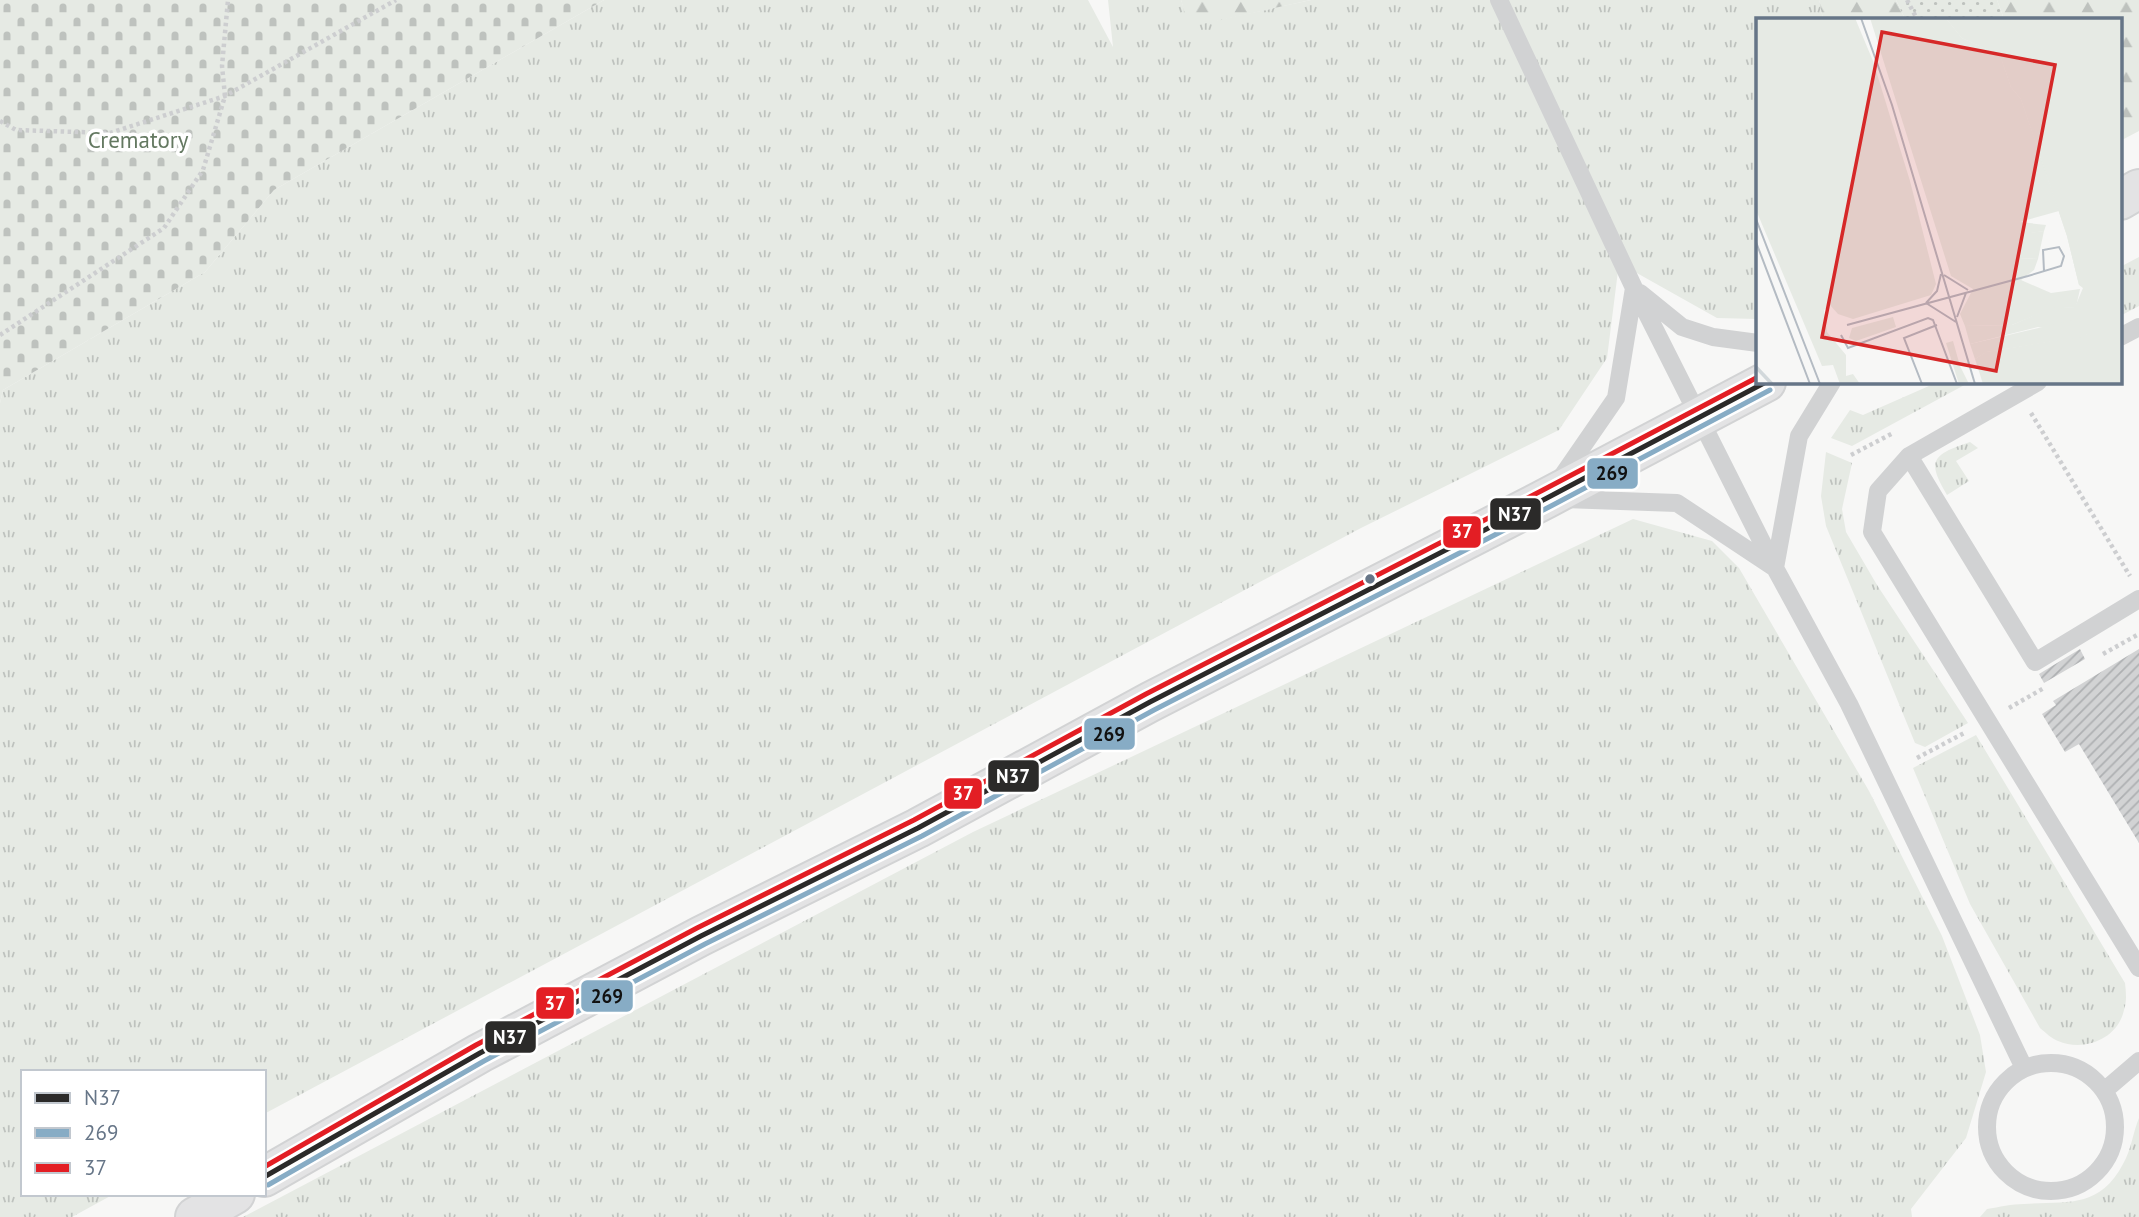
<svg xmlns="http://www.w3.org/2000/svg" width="2139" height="1217" font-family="'PT Sans',sans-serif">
  <defs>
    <pattern id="grass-tufts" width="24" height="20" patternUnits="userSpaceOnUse" patternTransform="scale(1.75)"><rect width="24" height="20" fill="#e6eae4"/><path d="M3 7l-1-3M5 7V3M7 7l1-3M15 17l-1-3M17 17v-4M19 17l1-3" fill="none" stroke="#bec2be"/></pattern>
    <pattern id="forest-firs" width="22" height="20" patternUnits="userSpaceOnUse" patternTransform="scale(1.75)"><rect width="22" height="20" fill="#e6eae4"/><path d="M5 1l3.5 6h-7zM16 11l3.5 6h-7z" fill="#bec2be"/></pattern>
    <pattern id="cemetery-stones" width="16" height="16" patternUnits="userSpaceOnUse" patternTransform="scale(1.75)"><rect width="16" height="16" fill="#e6eae4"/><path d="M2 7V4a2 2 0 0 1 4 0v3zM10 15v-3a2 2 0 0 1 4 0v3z" fill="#bec2be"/></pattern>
    <pattern id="park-dots" width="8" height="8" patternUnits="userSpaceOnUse" patternTransform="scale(1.75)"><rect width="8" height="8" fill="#e6eae4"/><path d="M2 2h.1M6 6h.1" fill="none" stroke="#bec2be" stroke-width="1.8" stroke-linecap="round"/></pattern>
    <pattern id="building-hatch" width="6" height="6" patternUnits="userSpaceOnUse" patternTransform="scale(1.75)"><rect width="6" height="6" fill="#d2d3d4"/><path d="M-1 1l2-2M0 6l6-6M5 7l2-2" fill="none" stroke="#aeb0b2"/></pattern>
  </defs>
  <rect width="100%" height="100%" fill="#f7f7f6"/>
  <path fill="url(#grass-tufts)" d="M604,0H1088L1113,47L1108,0H1181L1190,26L1311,0H1819L1823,19H1758L1757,319L1717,318L1619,263L1607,358L1559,430L1361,528L264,1114V1072H23V1194H114L72,1217H0V403L3,390L205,272L274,190Z
    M2139,257V306L2120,316V267Z
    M1938,382H1970L1852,446L1831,438L1850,410L1863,415Z
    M1970,442L1978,448L1956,461L1969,481L1947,495C1927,461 1931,455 1970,442Z
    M1826,452L1852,463L1842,509L1846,532L1877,585L1968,723L1925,747L1915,743L1826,526L1821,496Z
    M1633,519L1712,541L1739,568L1869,791L1942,936L1980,1035L1986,1072L1966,1138L1911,1209L1912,1217H243L973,832Z
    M1976,735L2125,983C2126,992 2127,1001 2124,1010C2118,1039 2084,1052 2058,1041C2052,1039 2046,1033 2040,1028L1970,904L1913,768Z
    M2139,1118V1217H1980L1987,1209C1999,1207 2012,1204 2024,1204C2068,1201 2099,1209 2123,1164C2131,1151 2133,1132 2139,1118Z"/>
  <path fill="url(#forest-firs)" d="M1181,0H1311L1189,27Z
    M1819,0H1896L1905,19H1823Z
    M1997,0H2139V131L2120,141V19H2004Z"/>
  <path fill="url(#cemetery-stones)" d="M0,0H604L274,190L205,272L3,390L0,403Z"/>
  <path fill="url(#park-dots)" d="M1896,0H1997L2004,19H1905Z"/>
  <path fill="url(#building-hatch)" d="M2080,649L2085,659L2044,683L2039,674Z
    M2139,649V843L2079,744L2065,752L2042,714L2056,705L2053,701Z"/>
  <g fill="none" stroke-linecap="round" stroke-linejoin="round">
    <g stroke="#d2d3d4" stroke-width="42">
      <path id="primary" d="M2120,200L2139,189
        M264,1177L480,1053L701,936L918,828L1150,702L1547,498L1766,382
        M195,1217L235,1194"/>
    </g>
    <path stroke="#cdced0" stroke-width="4.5" stroke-dasharray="3.5 3.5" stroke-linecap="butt" d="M1907,0L1917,19
      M0,121L16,130L110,133L225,96L396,0
      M0,335L164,228L203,170L225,96L222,66L228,0
      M2031,413L2130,576
      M1851,455L1893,433
      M2103,654L2139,634
      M2009,708L2044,688
      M1917,758L1966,732"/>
    <path stroke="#d1d2d3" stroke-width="18" d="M1499,0L1634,288L1775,568L1849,704L2024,1068
      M1640,293L1682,327L1713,337L1758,343
      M2120,337L2139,327
      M2038,382L1909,456L1878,491L1872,532L2139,968
      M1909,456L2035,662L2139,599
      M1558,482L1616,398L1634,288
      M1564,499L1677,503L1775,568
      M1775,568L1799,436L1832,382
      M1987 1127a64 64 0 1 1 128 0a64 64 0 1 1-128 0Z
      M2104,1091L2139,1061"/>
    <use href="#primary" stroke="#e3e3e4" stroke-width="38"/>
    <g stroke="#fff" stroke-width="10">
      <path id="bus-1" d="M264,1177L480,1053L701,936L918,828L1150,702L1547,498L1766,382"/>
    </g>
    <g stroke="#fff" stroke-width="10">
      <path id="bus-2" d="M268,1185L484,1061L705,944L922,836L1154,710L1551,506L1770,390"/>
    </g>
    <g stroke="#fff" stroke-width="10">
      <path id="bus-3" d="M264,1167L476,1045L697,928L914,820L1146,694L1543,490L1758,377"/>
    </g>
    <use href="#bus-1" stroke="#2b2a29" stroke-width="5"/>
    <use href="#bus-2" stroke="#87acc5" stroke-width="5"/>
    <use href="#bus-3" stroke="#e31e24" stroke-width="5"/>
  </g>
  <circle fill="#667587" stroke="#fff" stroke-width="2.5" cx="1370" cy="579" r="6"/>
  <g text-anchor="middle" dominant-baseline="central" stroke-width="7" stroke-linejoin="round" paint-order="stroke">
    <g font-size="23" fill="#647961" stroke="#fff">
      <text x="138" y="139">Crematory</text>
    </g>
  </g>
  <g transform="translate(1756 18)">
    <rect width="366" height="366" fill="#f7f7f6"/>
    <path d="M0,0H99L117,43L154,163L180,266L175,277L97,301L82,296L74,287L68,292L71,314L90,337V358L97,356L104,366H84L77,347L66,348L0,192ZM114,0H190L206,20L244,37L255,69L265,81L303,193L264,204L290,207L288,213L263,217V240L282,241L278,252L265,262L295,275L324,271L320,289L294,291L256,307L209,308L204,296L217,271L195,258ZM137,299L140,309L100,323L93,320L96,310ZM197,323L204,348L213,366H203L190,325Z" fill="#e6eae4"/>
    <path d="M190,0H360L366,366H227L219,341L230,334L331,317L282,309L214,326L209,308L256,307L294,290L319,289L327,270L323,267L311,218L265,81L255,69L244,37L206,20ZM288,213L282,241L263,240V216Z" fill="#e6eae4"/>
    <path d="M190,0H366V285L347,323L326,267H323L311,218L265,81L255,69L244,37L206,20Z" fill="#e6eae4"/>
    <path d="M325,300L331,318L231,334L219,341L214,326Z" fill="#e6eae4"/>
    <path fill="none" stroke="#d2d8db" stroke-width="3.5" d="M0,349L16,366"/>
    <path fill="none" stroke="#b4bbc3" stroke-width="2" d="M105,0L136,87L219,366M0,201L64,366M0,224L54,366M188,257L212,272M170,285L200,304M170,285L181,273L185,256M201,299L210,275M91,307L272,258L305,248L308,238L303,229L287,232L288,253M85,317L92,330L172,300L177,302L201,366M166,366L148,320L181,307"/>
    <path fill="#d62828" fill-opacity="0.15" stroke="#d62828" stroke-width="3.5" d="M126,14L299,47L240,353L66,319Z"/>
    <rect width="366" height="366" fill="none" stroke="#667587" stroke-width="3.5"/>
  </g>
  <g stroke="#fff" stroke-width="2.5">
    <rect x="1586" y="457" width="53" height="33" rx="7" fill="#87acc5"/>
    <rect x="1489" y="497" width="53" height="34" rx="7" fill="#2b2a29"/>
    <rect x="1442" y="515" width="40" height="34" rx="7" fill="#e31e24"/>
    <rect x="1083" y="717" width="53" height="34" rx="7" fill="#87acc5"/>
    <rect x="987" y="759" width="53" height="34" rx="7" fill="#2b2a29"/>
    <rect x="943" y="777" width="40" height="33" rx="7" fill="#e31e24"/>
    <rect x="580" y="979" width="54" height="34" rx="7" fill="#87acc5"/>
    <rect x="535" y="986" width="40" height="34" rx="7" fill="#e31e24"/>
    <rect x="484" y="1020" width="53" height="34" rx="7" fill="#2b2a29"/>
  </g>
  <g font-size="19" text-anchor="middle" font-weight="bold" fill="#fff">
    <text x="1515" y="521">N37</text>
    <text x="1462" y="538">37</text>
    <text x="1013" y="783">N37</text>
    <text x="963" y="800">37</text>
    <text x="555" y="1010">37</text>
    <text x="510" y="1044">N37</text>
  </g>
  <g font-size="19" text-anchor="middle" font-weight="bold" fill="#111">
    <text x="1612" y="480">269</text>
    <text x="1109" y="741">269</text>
    <text x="607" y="1003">269</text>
  </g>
  <rect x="21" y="1070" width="245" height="126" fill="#ffffff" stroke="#c2c8cf" stroke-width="2"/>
  <rect x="35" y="1093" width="35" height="10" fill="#2b2a29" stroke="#c2c8cf" stroke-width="2"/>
  <text x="84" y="1105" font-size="21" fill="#667587">N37</text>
  <rect x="35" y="1128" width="35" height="10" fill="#87acc5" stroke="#c2c8cf" stroke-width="2"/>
  <text x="84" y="1140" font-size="21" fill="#667587">269</text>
  <rect x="35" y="1163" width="35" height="10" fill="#e31e24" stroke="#c2c8cf" stroke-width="2"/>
  <text x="84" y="1175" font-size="21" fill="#667587">37</text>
</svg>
